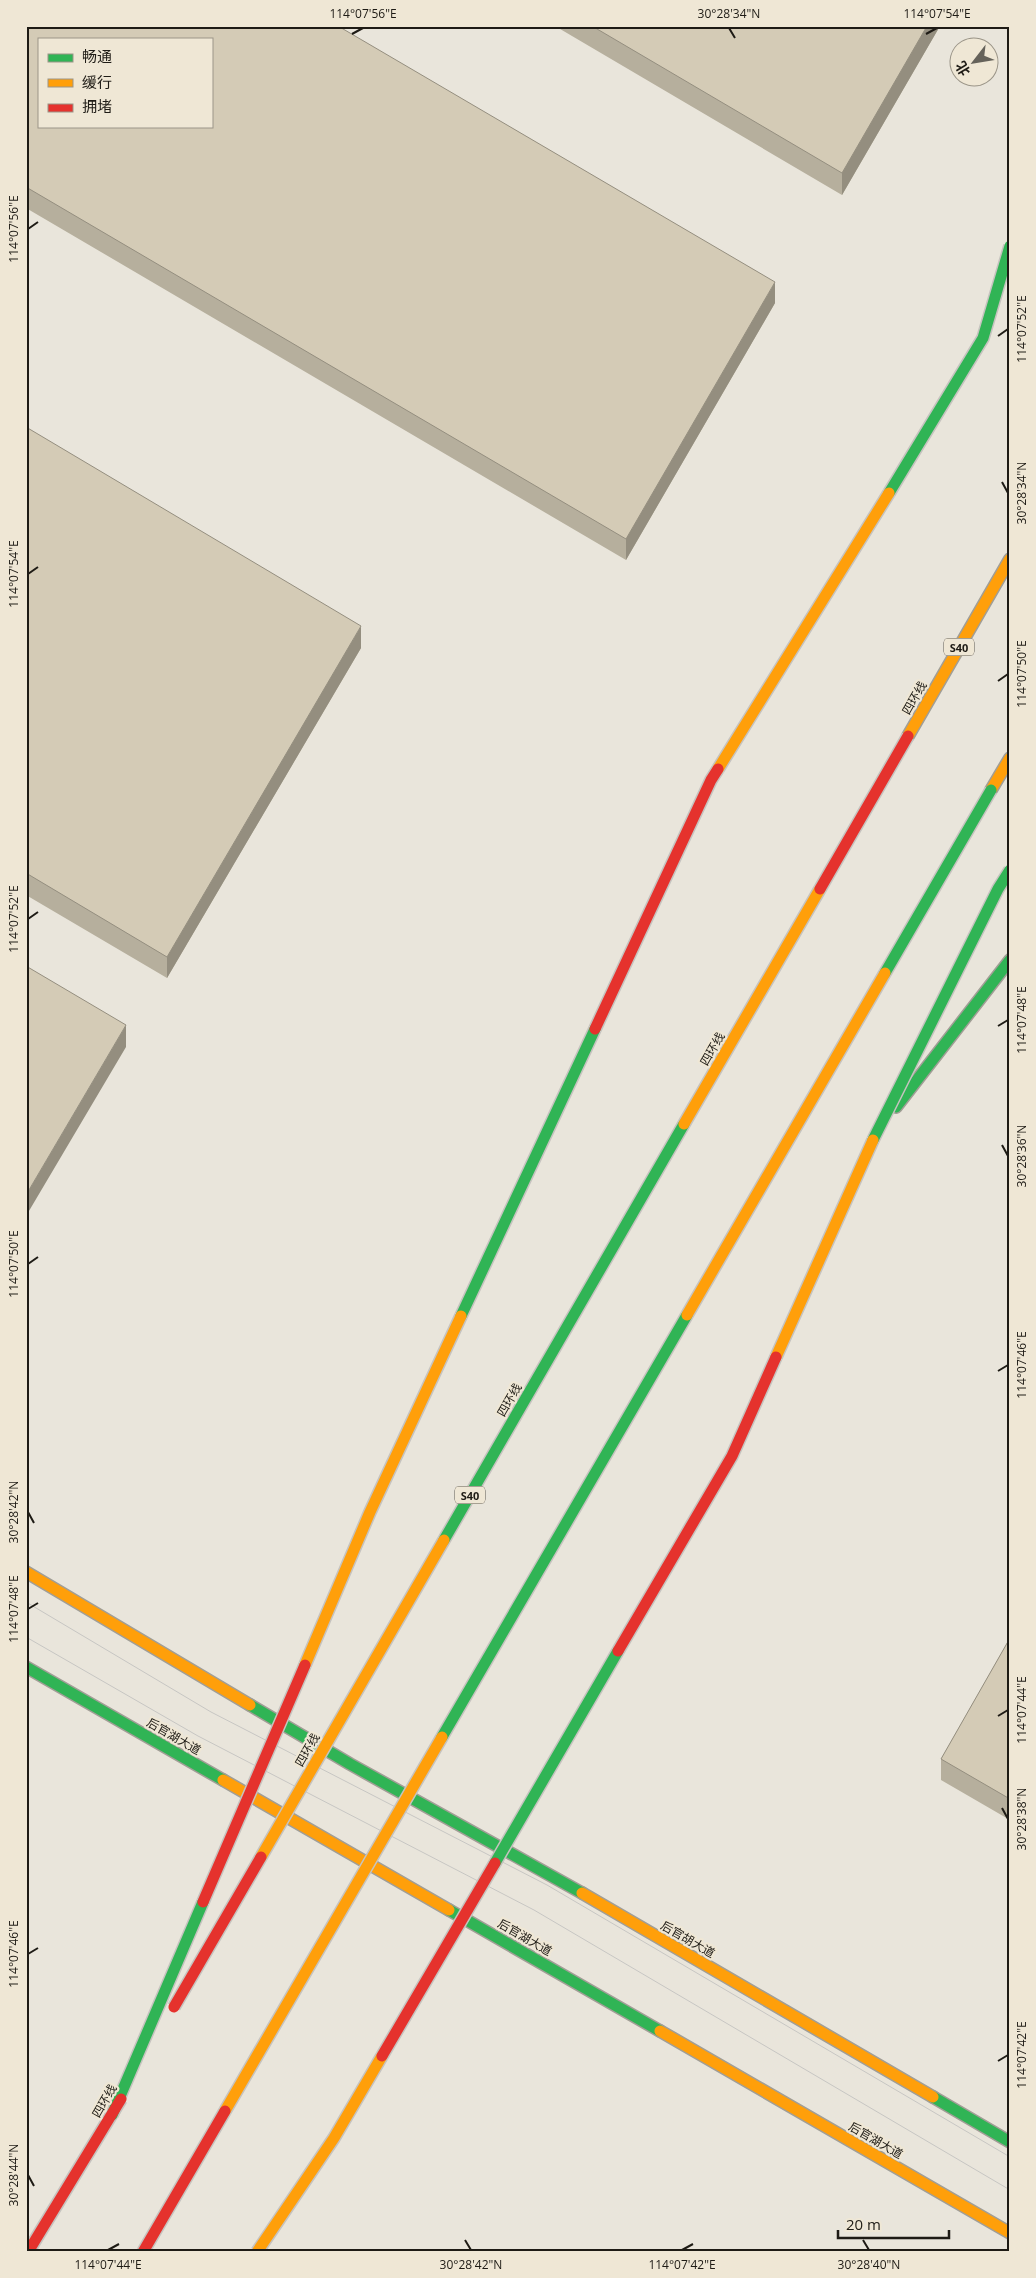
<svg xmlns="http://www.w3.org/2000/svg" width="1036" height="2278" font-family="'Open Sans','Noto Sans SC',sans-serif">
  <rect width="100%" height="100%" fill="#e9e5db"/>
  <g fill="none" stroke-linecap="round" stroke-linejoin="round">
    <g stroke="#a19e96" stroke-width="14">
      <path id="fast" d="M896,1107L1010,960
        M26,1667L223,1780
        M250,1705L350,1764L582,1893
        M449,1910L660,2031
        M933,2097L1010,2142"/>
    </g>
    <g stroke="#a19e96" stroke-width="14">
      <path id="slow" d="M908,736L1010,559
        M991,790L1010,758
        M26,1572L250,1705
        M223,1780L449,1910
        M582,1893L933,2097
        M660,2031L1010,2233"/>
    </g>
    <use href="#fast" stroke="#30b455" stroke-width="11"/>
    <use href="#slow" stroke="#ff9f0a" stroke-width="11"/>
    <path stroke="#c7c6c3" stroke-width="1" d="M26,1602L211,1712L547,1885L1010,2157
      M26,1637L198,1736L534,1910L1010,2190"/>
    <g stroke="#c6c3bf" stroke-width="14" stroke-linecap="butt">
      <path id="fast-bridge" d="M889,493L983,338L1010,246
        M885,973L991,790
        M873,1140L998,889L1010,870
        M461,1316L595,1029
        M444,1540L684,1124
        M442,1737L687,1315
        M495,1863L618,1651
        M112,2115L203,1902"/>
    </g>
    <g stroke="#c6c3bf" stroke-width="14" stroke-linecap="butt">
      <path id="slow-bridge" d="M718,769L889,493
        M684,1124L820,889
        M687,1315L885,973
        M776,1357L873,1140
        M305,1665L370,1512L461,1316
        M261,1857L444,1540
        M225,2111L442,1737
        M257,2252L334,2138L382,2056"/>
    </g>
    <g stroke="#c6c3bf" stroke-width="14" stroke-linecap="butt">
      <path id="jam-bridge" d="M820,889L908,736
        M595,1029L711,780L718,769
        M618,1651L732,1456L776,1357
        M203,1902L305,1665
        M174,2007L261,1857
        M382,2056L495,1863
        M28,2252L121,2099
        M143,2252L225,2111"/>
    </g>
    <use href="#fast-bridge" stroke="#30b455" stroke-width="11"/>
    <use href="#slow-bridge" stroke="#ff9f0a" stroke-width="11"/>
    <use href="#jam-bridge" stroke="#e5322d" stroke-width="11"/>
  </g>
  <path fill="#b6af9d" d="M26,26L775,303L626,560L26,208Z
    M555,26H940L842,195Z
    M26,427L361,648L167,978L26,895Z
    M1010,1638V1820L941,1780V1759Z"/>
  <path fill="#948e7f" d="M927,26H940L842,195V173Z
    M775,282V303L626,560V539Z
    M361,626V648L167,978V957Z
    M126,1025V1047L26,1216V1195Z"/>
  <path fill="#d4cbb6" stroke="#948e7f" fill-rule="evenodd" d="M26,26H338L775,282L626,539L26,187ZM39,39H211V126H39Z
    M592,26H927L842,173Z
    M26,427L361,626L167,957L26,873Z
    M26,966L126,1025L26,1195Z
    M1010,1638V1799L941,1759Z"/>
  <path fill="none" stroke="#1e1b15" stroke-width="2" d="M729,28L735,38M352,34L363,28M926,34L937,28M28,229L38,222M998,336L1008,329M1002,482L1008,493M28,574L38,567M998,681L1008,674M28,919L38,912M998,1026L1008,1020M1002,1145L1008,1156M28,1264L38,1257M998,1371L1008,1365M28,1512L34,1523M28,1609L38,1603M998,1716L1008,1710M1002,1808L1008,1819M28,1954L38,1948M998,2061L1008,2055M28,2175L34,2186M465,2240L471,2250M863,2240L869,2250M108,2250L119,2244M682,2250L693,2244"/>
  <g text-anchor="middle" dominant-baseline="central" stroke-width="4.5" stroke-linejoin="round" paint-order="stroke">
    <g fill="#efe7d5" stroke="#5d584f" stroke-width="1">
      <rect x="944" y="638.5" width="30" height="17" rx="4"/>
      <rect x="455" y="1486.5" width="30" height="17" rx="4"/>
    </g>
    <g font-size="11" font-weight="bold" fill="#1e1b15">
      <text x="959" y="647">S40</text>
      <text x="470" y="1495">S40</text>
    </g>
    <g font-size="12" fill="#1e1b15" stroke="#efe7d5">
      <text transform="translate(914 698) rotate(-60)">四环线</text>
      <text transform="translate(712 1049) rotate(-60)">四环线</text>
      <text transform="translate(509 1400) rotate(-60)">四环线</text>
      <text transform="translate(174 1736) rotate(30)">后官湖大道</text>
      <text transform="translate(307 1750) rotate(-60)">四环线</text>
      <text transform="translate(525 1937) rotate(30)">后官湖大道</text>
      <text transform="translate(688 1939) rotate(30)">后官胡大道</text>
      <text transform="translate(104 2101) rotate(-60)">四环线</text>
      <text transform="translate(876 2140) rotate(30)">后官湖大道</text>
    </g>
  </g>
  <rect width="1036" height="2278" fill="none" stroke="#efe7d5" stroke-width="55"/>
  <rect x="38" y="38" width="175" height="90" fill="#efe7d5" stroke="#9b9588"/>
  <rect x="48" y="54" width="25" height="8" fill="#30b455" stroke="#9b9588"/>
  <text x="82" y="62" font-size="15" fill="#1e1b15">畅通</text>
  <rect x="48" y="79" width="25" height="8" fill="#ff9f0a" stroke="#9b9588"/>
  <text x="82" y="88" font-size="15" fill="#1e1b15">缓行</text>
  <rect x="48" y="104" width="25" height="8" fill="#e5322d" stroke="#9b9588"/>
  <text x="82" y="112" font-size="15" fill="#1e1b15">拥堵</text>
  <g transform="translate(974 62) rotate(239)"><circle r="24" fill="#efe7d5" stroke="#9b9588"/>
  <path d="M0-4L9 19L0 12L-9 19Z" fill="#65625a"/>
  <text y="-8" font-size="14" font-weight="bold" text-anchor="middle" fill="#1e1b15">北</text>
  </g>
  <path d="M838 2230v8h111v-8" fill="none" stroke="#1e1b15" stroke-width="2.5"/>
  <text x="846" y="2230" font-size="15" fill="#1e1b15" stroke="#efe7d5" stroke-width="4" paint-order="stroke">20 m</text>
  <rect x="28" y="28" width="980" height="2222" fill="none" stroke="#1e1b15" stroke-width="2"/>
  <g font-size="12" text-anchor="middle" fill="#1e1b15">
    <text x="363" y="18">114°07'56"E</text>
    <text x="729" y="18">30°28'34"N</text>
    <text x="937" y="18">114°07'54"E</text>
    <text transform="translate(14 229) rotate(-90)" y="4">114°07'56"E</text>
    <text transform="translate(1022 329) rotate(-90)" y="4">114°07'52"E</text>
    <text transform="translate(1022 493) rotate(-90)" y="4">30°28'34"N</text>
    <text transform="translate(14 574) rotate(-90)" y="4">114°07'54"E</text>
    <text transform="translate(1022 674) rotate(-90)" y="4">114°07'50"E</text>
    <text transform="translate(14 919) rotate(-90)" y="4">114°07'52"E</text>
    <text transform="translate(1022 1020) rotate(-90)" y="4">114°07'48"E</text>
    <text transform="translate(1022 1156) rotate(-90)" y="4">30°28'36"N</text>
    <text transform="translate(14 1264) rotate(-90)" y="4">114°07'50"E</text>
    <text transform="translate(1022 1365) rotate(-90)" y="4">114°07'46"E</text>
    <text transform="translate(14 1512) rotate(-90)" y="4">30°28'42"N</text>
    <text transform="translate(14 1609) rotate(-90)" y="4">114°07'48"E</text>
    <text transform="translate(1022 1710) rotate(-90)" y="4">114°07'44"E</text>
    <text transform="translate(1022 1819) rotate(-90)" y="4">30°28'38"N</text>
    <text transform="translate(14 1954) rotate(-90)" y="4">114°07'46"E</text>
    <text transform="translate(1022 2055) rotate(-90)" y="4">114°07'42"E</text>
    <text transform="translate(14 2175) rotate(-90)" y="4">30°28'44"N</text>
    <text x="108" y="2269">114°07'44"E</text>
    <text x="471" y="2269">30°28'42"N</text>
    <text x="682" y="2269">114°07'42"E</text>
    <text x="869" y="2269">30°28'40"N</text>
  </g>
</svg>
